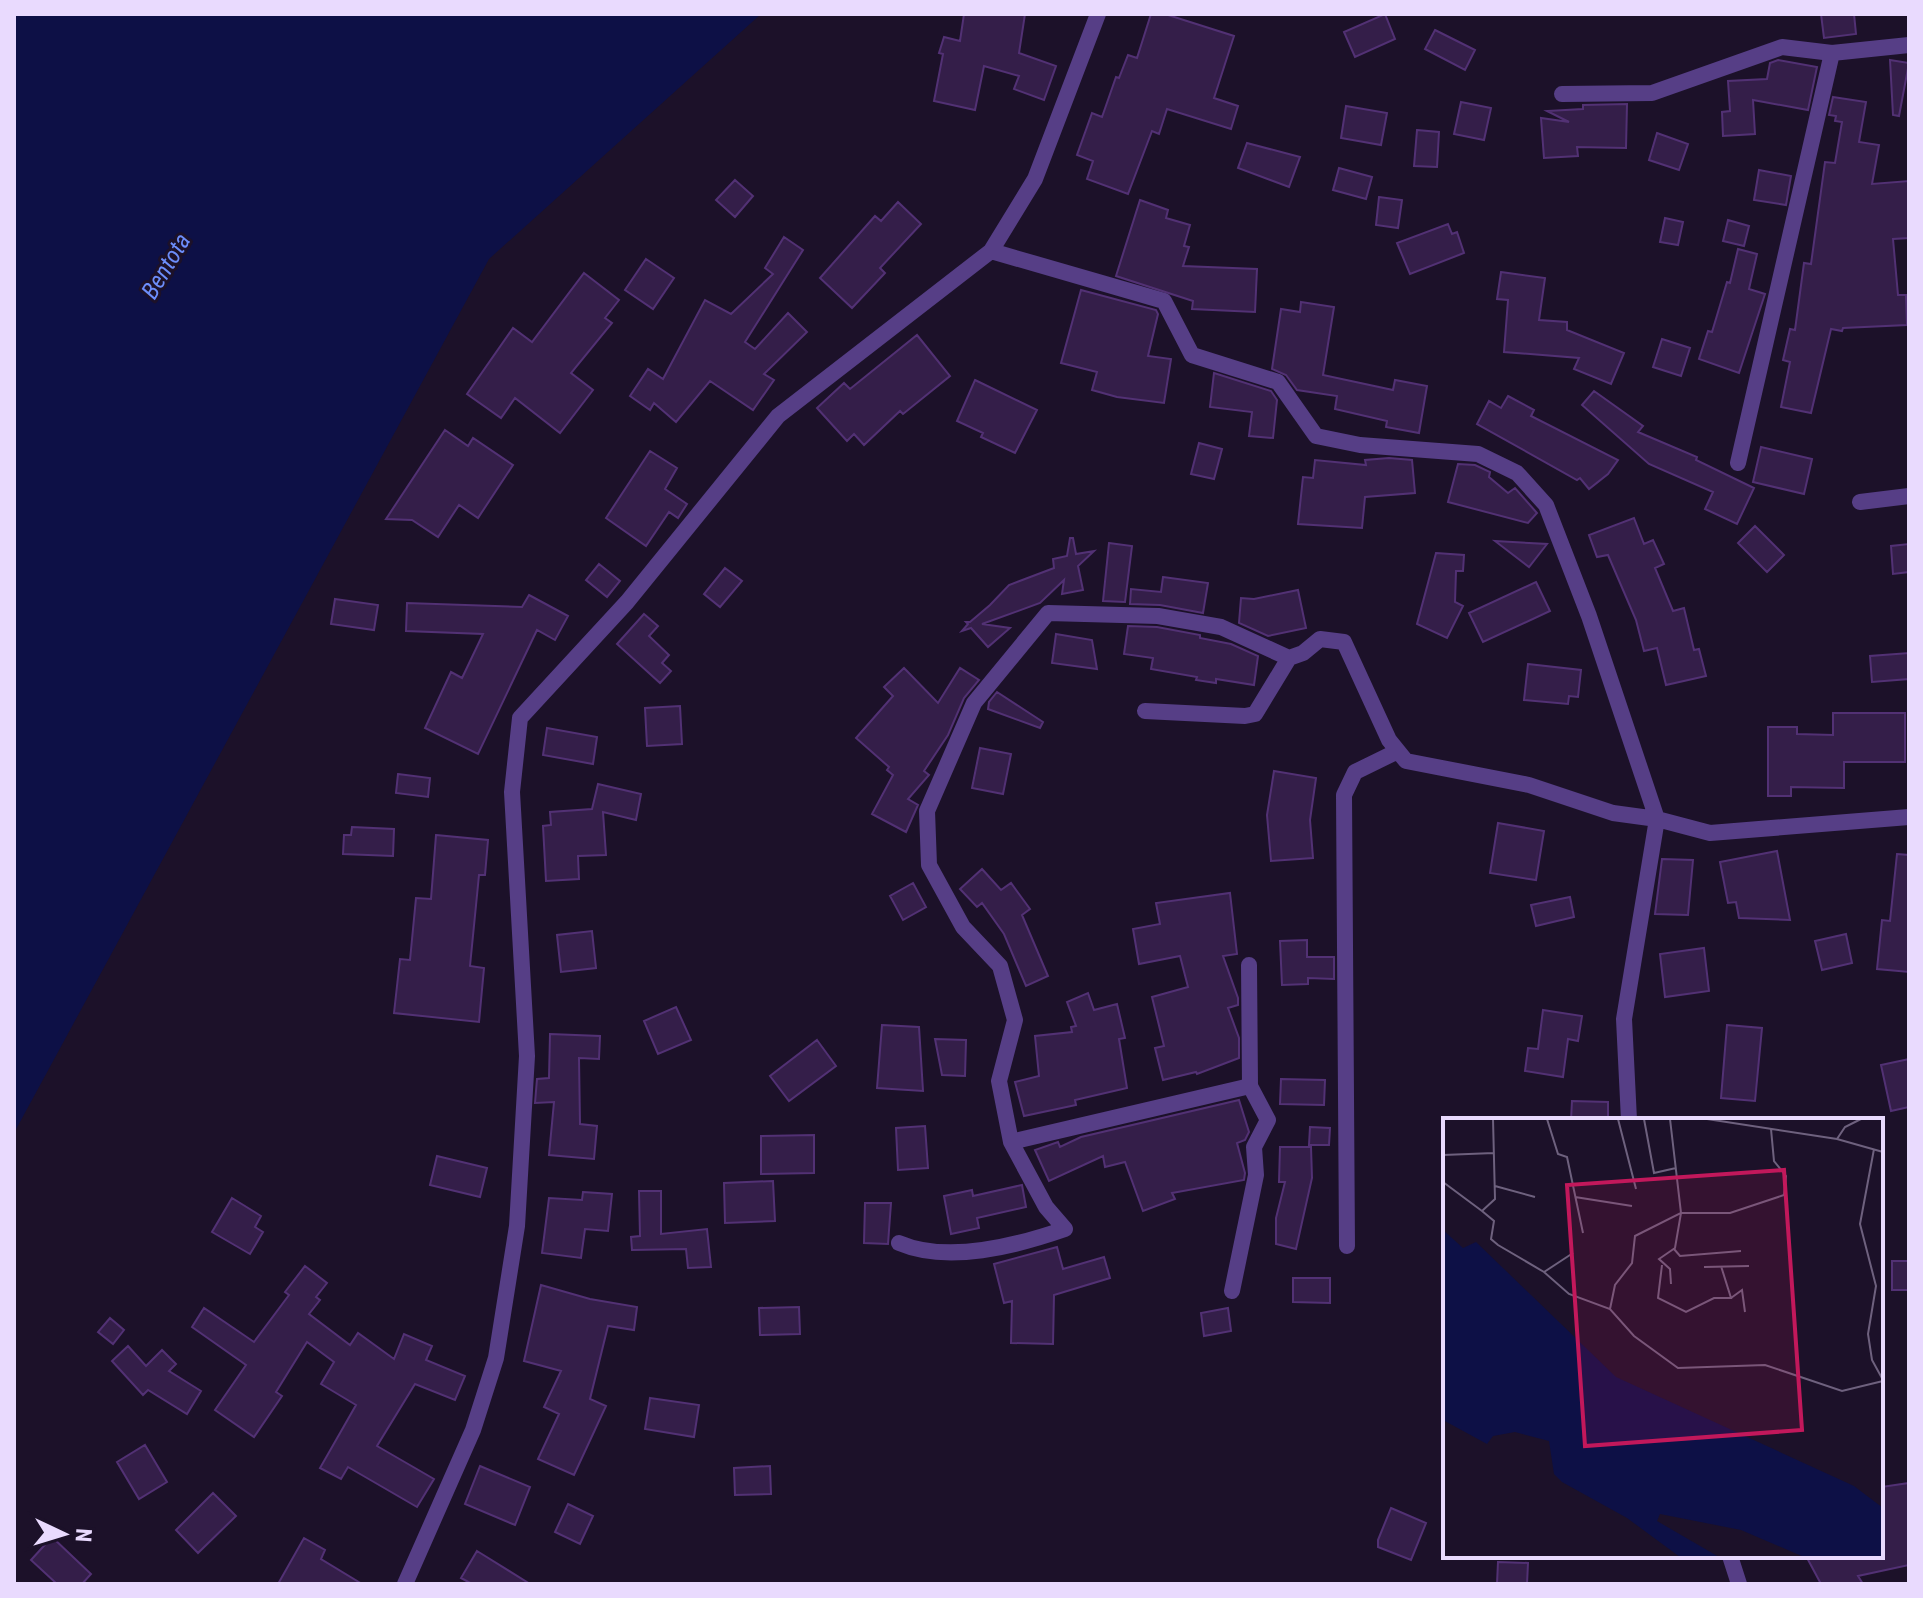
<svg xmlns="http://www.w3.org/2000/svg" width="1923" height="1598" font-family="'Roboto Condensed',sans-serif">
  <rect width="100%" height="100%" fill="#1c1129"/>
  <path fill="#0d1046" d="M14,14H761L489,259L14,1133Z"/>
  <path fill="#341e49" stroke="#523174" stroke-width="2" d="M964,14H1025L1019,53L1056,66L1044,100L1014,89L1019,76L984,66L975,110L934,101L943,54L939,53L944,37L960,41Z
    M1151,14H1165L1234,36L1214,98L1238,106L1231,129L1167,109L1159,134L1152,131L1128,194L1087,179L1093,161L1077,155L1092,113L1102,117L1116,77L1119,78L1128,55L1137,58Z
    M1385,14L1395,39L1355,57L1344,32Z
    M1821,14H1854L1856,34L1824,38Z
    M1435,30L1475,50L1465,70L1425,49Z
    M1778,60L1817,67L1808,110L1753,100L1755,134L1723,136L1722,112L1730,111L1728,81L1767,79L1770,63Z
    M1890,60L1909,63L1899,116L1893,115Z
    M1833,97L1866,102L1859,142L1879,145L1872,184L1909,181V238L1893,239L1898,295H1906L1907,325L1843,328L1842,331L1831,329L1811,413L1781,407L1790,362L1783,360L1790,329L1795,330L1804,263L1811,264L1825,162L1835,163L1842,122L1835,121L1836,116L1829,115Z
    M1461,102L1491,108L1484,140L1454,134Z
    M1627,104L1626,148L1577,147L1578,156L1544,158L1541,118L1569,122L1547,111L1583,109V105Z
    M1346,106L1387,113L1381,145L1341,138Z
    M1417,130L1439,132L1437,167L1414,166Z
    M1657,133L1688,144L1679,170L1649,160Z
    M1247,143L1300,157L1289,187L1238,168Z
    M1339,168L1372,177L1366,199L1333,190Z
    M1759,170L1791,176L1786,205L1754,200Z
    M735,180L753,196L735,217L716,200Z
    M1379,197L1402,200L1398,228L1376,225Z
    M1140,200L1168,210L1166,218L1190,225L1184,246L1189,247L1183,266L1257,269L1255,312L1192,309L1193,301L1116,276Z
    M898,202L921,224L880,268L885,273L852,308L820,278L875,216L881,221Z
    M1665,218L1683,222L1678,245L1660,242Z
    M1728,220L1749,226L1744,246L1723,241Z
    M1448,224L1452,234L1457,232L1464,253L1410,274L1397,243Z
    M784,237L803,250L745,342L755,349L788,313L807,332L764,374L774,380L753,410L710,381L676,422L654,403L650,410L630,396L648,369L663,379L705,300L731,314L773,274L765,268Z
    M1738,249L1757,254L1749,289L1765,294L1739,373L1699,359L1708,331L1712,332L1727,282L1730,283Z
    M646,259L674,278L653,309L625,290Z
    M1501,272L1545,278L1539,320L1567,322V330L1624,353L1611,384L1574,369L1579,358L1504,352L1508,300L1497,299Z
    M584,273L619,300L605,318L612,323L571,373L593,390L560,433L515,398L501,418L467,394L513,328L532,342Z
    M1081,290L1156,310L1158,314L1148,356L1171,359L1164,403L1117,397L1092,390L1097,372L1061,363Z
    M1301,302L1334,307L1323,375L1393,390L1395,380L1427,386L1419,433L1386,427L1387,421L1335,409L1337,396L1297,390L1286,375L1272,369L1281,309L1300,312Z
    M917,335L950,376L903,414L900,411L864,445L854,434L847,441L817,408L844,383L850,389Z
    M1662,339L1690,348L1681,376L1653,367Z
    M1214,373L1271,391L1277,400L1273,438L1249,436L1252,412L1210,407Z
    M975,380L1037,410L1015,453L981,437L983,433L957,421Z
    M1594,391L1643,426L1638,432L1697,457L1696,460L1754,488L1737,524L1705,509L1713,492L1649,464L1582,405Z
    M1508,396L1534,410L1531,416L1618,460L1608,474L1589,489L1580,478L1577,480L1477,424L1489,401L1501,408Z
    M445,430L468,446L473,438L513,465L478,518L459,505L438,537L412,520L386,519Z
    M1199,443L1222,449L1214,479L1191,474Z
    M1761,447L1812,459L1804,494L1753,482Z
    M650,451L677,468L665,489L687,504L678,518L669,512L646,546L606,518Z
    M1389,458L1412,460L1415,493L1365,497L1362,528L1298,524L1303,477L1313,478L1315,460L1366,465L1365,460Z
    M1458,464L1475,465L1490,472L1489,477L1508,493L1515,488L1537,513L1528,523L1448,502Z
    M1634,518L1644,544L1653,540L1664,564L1655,568L1673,611L1684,608L1694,650L1699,649L1706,676L1666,685L1657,648L1644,651L1636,620L1608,555L1597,557L1589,535Z
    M1755,526L1784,555L1767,572L1738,543Z
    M1070,538H1073L1076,554L1094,551L1078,566L1083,590L1062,594L1064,580L1040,603L982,624L1010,628L988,647L971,628L962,631L968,624L966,622H970L990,605L1009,585L1054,568L1053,559L1067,556Z
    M1495,541L1547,544L1529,567Z
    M1109,543L1132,546L1125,602L1103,601Z
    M1909,544V572L1893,574L1891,546Z
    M1436,553L1464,555L1463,571H1456L1455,602L1463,606L1447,638L1417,624Z
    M599,564L620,581L607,597L586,580Z
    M725,568L742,581L720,607L704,594Z
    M1163,577L1208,583L1203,613L1160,605L1130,604L1131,589L1161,592Z
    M1536,582L1550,611L1483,642L1469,613Z
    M1298,590L1306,628L1268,636L1239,623L1241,598L1254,599Z
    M529,595L568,616L555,640L537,630L478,754L425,728L451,672L462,678L483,634L406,631L407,603L522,607Z
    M335,599L378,605L374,630L331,624Z
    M644,614L658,626L649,636L669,655L662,663L671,671L660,683L617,644Z
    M1128,626L1157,627L1200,635V638L1231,644L1258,656L1254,685L1216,679V683L1196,680L1197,677L1151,669L1153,658L1124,654Z
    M1056,634L1092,640L1097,669L1052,663Z
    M1909,653V679L1872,682L1870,656Z
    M1528,664L1581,670L1578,697L1569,696L1568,704L1524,700Z
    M904,668L938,703L960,668L979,680L964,698L948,735L924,771L929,775L908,799L918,805L906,832L872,814L893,775L887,770L889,767L856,738L893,696L884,687Z
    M997,692L1043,722L1040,728L988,709L989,702Z
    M680,706L682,744L647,746L645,708Z
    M1833,713H1905V762H1844V788L1791,787V796H1768V727H1797V734L1833,735Z
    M547,728L597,737L593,764L543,755Z
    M980,748L1011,754L1003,794L972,788Z
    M1274,771L1316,778L1310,820L1313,858L1271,861L1267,815Z
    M398,774L430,778L428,797L396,793Z
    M598,784L641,794L636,820L603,812L606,855L578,856L579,879L546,881L543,826L551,825L550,812L592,809Z
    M1498,823L1544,831L1536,880L1490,873Z
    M352,827L394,829L393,856L343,854L344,835H351Z
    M436,835L488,840L485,875H479L470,966L484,968L479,1022L394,1013L400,959L410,960L416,898L431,899Z
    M1777,851L1790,920L1739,918L1736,902L1728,903L1720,862Z
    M1897,854L1909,855V972L1877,969L1882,920L1890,921Z
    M1662,859L1693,860L1688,915L1655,914Z
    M982,869L1001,890L1011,883L1030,909L1022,915L1048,976L1026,986L1004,934L982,903L977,907L960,889Z
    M913,883L926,907L903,920L890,896Z
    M1230,893L1237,954L1223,956L1238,998V1005L1228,1008L1239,1038V1058L1197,1074L1196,1072L1163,1080L1155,1048L1164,1046L1152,997L1188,987L1180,956L1139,964L1133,929L1160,924L1156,903Z
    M1570,897L1574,917L1536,926L1531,905Z
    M592,931L596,968L561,972L557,935Z
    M1846,934L1852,963L1822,970L1815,941Z
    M1307,940V957H1334V979L1308,978V984L1282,985L1280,941Z
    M1704,948L1709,991L1665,997L1660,954Z
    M1088,993L1094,1010L1117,1004L1125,1038L1119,1039L1127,1088L1075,1100L1076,1105L1024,1116L1015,1082L1039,1076L1035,1036L1072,1032L1071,1027L1076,1026L1067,1002Z
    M676,1007L691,1040L658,1054L644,1021Z
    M1543,1010L1582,1016L1578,1041L1568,1039L1563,1077L1525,1071L1528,1048L1538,1049Z
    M882,1025L919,1027L923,1091L877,1088Z
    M1727,1025L1762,1028L1755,1101L1721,1098Z
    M550,1034L600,1036L599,1059L579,1058L580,1124L597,1126L594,1159L549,1155L554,1102L535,1103L537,1079L549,1078Z
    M935,1039L966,1040L965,1076L942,1075Z
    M817,1040L836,1066L789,1101L770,1076Z
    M1909,1059V1107L1891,1111L1881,1065Z
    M1281,1079L1325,1080L1324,1105L1280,1104Z
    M1239,1100L1249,1132L1245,1140L1237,1143L1245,1173L1244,1180L1172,1193L1175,1199L1143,1211L1125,1162L1105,1167L1103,1156L1049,1181L1035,1150L1058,1142L1060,1147L1081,1137Z
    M1572,1101L1608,1102V1120H1571Z
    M925,1126L928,1168L898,1170L896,1128Z
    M1310,1127L1330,1128L1329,1145H1309Z
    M814,1135V1173L761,1174V1136Z
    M1280,1147H1311L1312,1178L1296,1249L1276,1244V1218L1285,1182H1279Z
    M437,1156L487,1168L480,1197L430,1185Z
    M773,1181L775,1221L725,1223L724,1183Z
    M1022,1185L1026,1207L977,1218L979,1228L951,1234L944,1196L972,1190L973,1196Z
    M639,1191H661V1234L707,1229L711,1267L688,1268L686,1249L632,1250L631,1237L640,1236Z
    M583,1192L612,1194L608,1231L585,1229L581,1258L542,1253L549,1198L582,1200Z
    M232,1198L261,1216L255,1227L263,1232L250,1254L212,1232Z
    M865,1203H891L888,1244L864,1243Z
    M1057,1247L1063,1269L1104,1257L1110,1278L1054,1295L1053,1344L1011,1343L1012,1301L1004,1303L994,1264Z
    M1892,1261H1909V1290H1892Z
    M305,1266L327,1283L316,1297L320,1300L309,1314L350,1345L358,1333L394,1359L404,1334L432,1346L426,1360L465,1376L455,1400L415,1384L377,1446L434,1479L417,1507L348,1467L341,1479L320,1468L356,1405L321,1384L334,1362L307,1342L276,1392L282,1396L254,1437L215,1410L246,1365L192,1327L204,1308L254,1342L289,1295L285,1292Z
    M1293,1278H1330V1303L1293,1302Z
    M541,1285L590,1299L637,1307L634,1330L608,1326L590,1399L606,1406L574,1475L538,1459L559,1414L544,1407L561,1371L524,1361Z
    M799,1307L800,1334L760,1335L759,1308Z
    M1228,1308L1231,1331L1204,1336L1201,1313Z
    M110,1318L124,1330L113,1344L98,1332Z
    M128,1346L146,1366L162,1350L176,1364L169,1371L201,1391L187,1414L148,1390L143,1395L112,1361Z
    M650,1398L699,1405L694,1437L645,1429Z
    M145,1445L167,1482L139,1499L117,1462Z
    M480,1466L530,1487L515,1525L465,1504Z
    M770,1466L771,1494L735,1495L734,1468Z
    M1909,1483V1565L1858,1576L1863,1584H1821L1806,1556H1881V1487Z
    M213,1493L236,1516L198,1553L176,1530Z
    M568,1504L593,1516L580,1544L555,1532Z
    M1391,1508L1426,1523L1411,1560L1378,1547V1540Z
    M52,1537L91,1574L82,1584H57L31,1560Z
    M304,1538L325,1550L321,1559L362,1584H278Z
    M477,1551L530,1584H472L461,1578Z
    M1498,1562L1528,1563L1527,1584H1497Z"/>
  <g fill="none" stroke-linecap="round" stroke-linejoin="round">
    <path stroke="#563e86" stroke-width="16" d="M1562,94L1652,93L1782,47L1832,53L1909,45
      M991,251L1164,301L1192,355L1278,382L1316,436L1360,445L1478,454L1517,473L1546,505L1589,616L1657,819L1710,833L1909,817
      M1738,463L1832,53
      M1860,502L1909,496
      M1145,711L1245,716L1255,714L1289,658L1303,653L1320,639L1344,642L1389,740L1406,761L1529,785L1613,813L1657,819L1624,1019L1629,1120
      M1250,1086L1011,1142L999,1081L1015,1020L1000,966L963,927L929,865L927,811L974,703L1048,613L1158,616L1221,627L1289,658
      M899,1243C948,1264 1016,1246 1065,1229L1046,1207L1011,1142
      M1347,1246L1344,795L1355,772L1398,751
      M1232,1291L1256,1175L1254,1147L1268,1120L1250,1086L1249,965
      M1730,1556L1739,1584
      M405,1584L473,1430L496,1358L517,1226L527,1056L512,792L520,718L627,602L778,416L991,251L1035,179L1098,14"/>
  </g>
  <g text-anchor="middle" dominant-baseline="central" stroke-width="6" stroke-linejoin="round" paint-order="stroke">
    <g font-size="24" font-style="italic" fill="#6c8dfa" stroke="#1c1129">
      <text transform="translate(166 266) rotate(-59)">Bentota</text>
    </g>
  </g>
  <g transform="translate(1443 1118)">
    <rect width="440" height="440" fill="#1c1129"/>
    <path d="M0,112L20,130L33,124L173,259L411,368L440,390V439H361L298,412L217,396L214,403L276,439H237L184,400L119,364L111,356L106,323L72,314L50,318L44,326L0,302Z" fill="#0d1046"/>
    <path fill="none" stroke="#6e617e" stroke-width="2" d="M104,1L115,36L124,39L140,115M175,1L193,71M201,1L211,55L233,50M264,1L394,21L440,34M394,21L402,9L418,1M431,31L417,106L433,168L425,216L429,242L440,262M0,37L51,35M0,64L39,93L52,81L50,1M52,68L92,79M132,79L189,88M39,93L51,103L48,121L55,127L101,154L126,176L167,191L191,218L235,250L322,247L399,273L440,263M231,131L237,138L298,133M219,147L215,180L243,194L271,180H288L278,148M261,149L306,148M101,154L130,135M228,166L227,151L216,141L232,130L238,95H287L341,77L343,58L331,43L328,11M288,180L299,172L302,194M167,191L172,167L189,145L192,118L238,95L227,1"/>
    <path fill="#c2185b" fill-opacity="0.15" stroke="#c2185b" stroke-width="4" d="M341,52L359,312L142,328L124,67Z"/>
    <rect width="440" height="440" fill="none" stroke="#e9dafe" stroke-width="4"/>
  </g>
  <rect width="1923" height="1598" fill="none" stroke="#e9dafe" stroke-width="32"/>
  <g transform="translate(64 1534) rotate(94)" stroke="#1c1129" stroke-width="6" paint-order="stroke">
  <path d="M0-6L14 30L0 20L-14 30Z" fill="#e9dafe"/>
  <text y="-12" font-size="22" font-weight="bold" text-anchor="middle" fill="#e9dafe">N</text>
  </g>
</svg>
